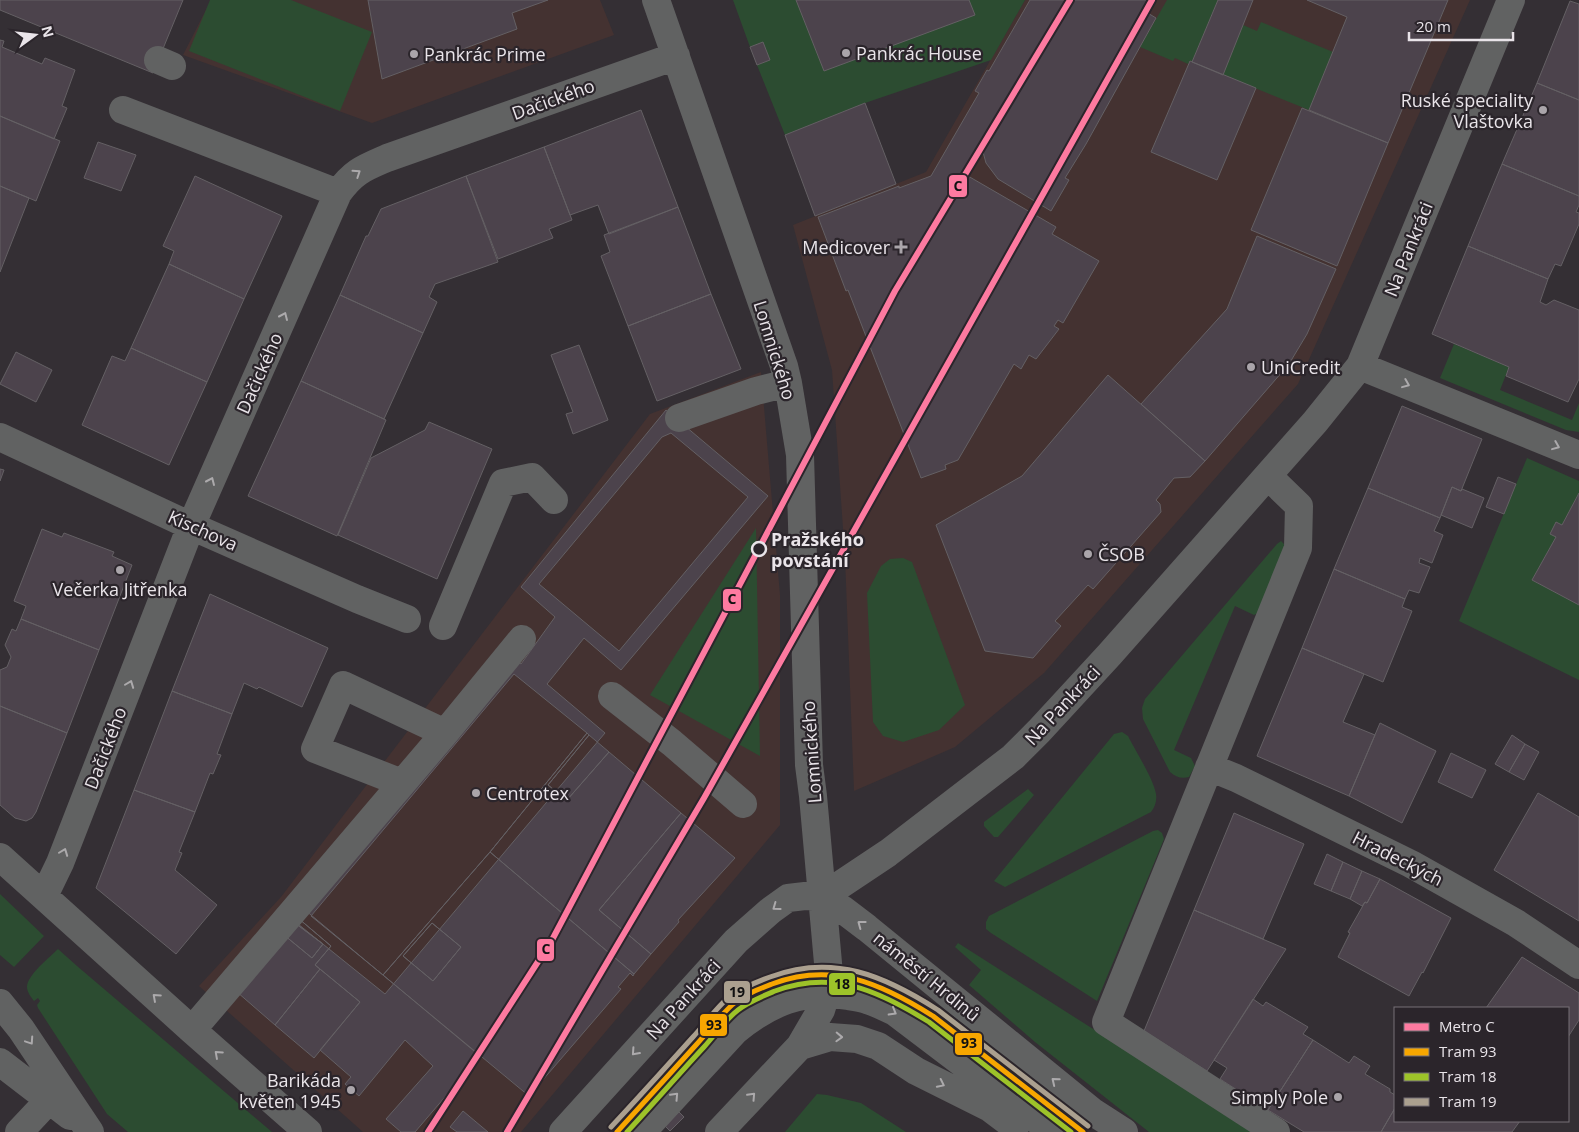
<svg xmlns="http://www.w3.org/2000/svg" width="1579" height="1132" font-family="'Open Sans',sans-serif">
  <rect width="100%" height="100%" fill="#342f34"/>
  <path fill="#443231" d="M211,0H600L614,35L372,123L183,55Z
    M1025,0H1470L1298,384L1044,673L955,747L854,791L845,557L832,370L793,225L926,172Z
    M761,372L780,595V825L521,1132H363L199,986L281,897L650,414Z"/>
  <path fill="#2c4c31" d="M210,0H291L372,32L340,111L189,51Z
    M733,0H1025L991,60L865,103L785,135L757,65L770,60L763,43L750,47Z
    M1167,0H1218L1192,62L1190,61L1188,64L1175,58L1173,61L1140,47Z
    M1261,22L1333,52L1309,110L1223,75L1243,25L1257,31Z
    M1454,344L1509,367L1500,390L1572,420L1579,403V432L1566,430L1440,378Z
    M1527,458L1579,481V493L1562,525L1556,522V537L1532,580L1579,605V680L1459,621Z
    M756,528L760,756L650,695Z
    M1281,541L1284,544L1285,550L1260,612L1254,615L1235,606L1174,750L1191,758L1195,766L1189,777C1181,779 1176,777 1170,772L1143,719L1142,708L1145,699L1277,544Z
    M903,558L912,562L965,705L939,730L903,742L883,736L873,722L867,593L881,566L890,559Z
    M1122,732L1128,736C1135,750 1154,780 1156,794C1157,801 1155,807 1151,812L1005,887L994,881L1114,734Z
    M1028,789L1034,795L998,837H994L984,826V822Z
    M1158,830L1162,833L1164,839L1097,1001L991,933L986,929V922L989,916L1153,831Z
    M0,894L44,936L14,967L0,955Z
    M958,943L1255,1132H1149L1035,1042L969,985L981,970L955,947Z
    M58,949L77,966L272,1132H128L107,1114L38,1008L37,1005L40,1001L38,998L34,1001C31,997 27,992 27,987C27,975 50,957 58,949Z
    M817,1094L827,1095L861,1103L906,1132H785Z"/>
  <path fill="#4c434c" stroke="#646064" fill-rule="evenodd" d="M0,0H183L153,73L0,10Z
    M368,0H548L512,13L517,29L382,79Z
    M796,0H969L975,15L824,71Z
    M1030,0H1153L1146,12L1156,18L1086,144L1065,178L1069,180L1051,211L998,179L986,163L983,152L984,139H982L965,167L968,176L1056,227L1052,234L1099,261L1063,323L1058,320L1054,326L1059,329L1036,359L1029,355L1021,369L1014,364L958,460L945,465L946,469L921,478L848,290L846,291L818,217L899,186V188L931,176L979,93L975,91L987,70L989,71Z
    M1218,0H1253L1223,75L1192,62Z
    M1307,0H1448L1388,143L1309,110L1347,17Z
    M1570,1L1579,4V100L1537,83Z
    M0,40L4,41L2,47L42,64L45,58L75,70L62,106L67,108L54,139L0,116Z
    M763,42L770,60L757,65L750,47Z
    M1190,61L1256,88L1217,180L1151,152Z
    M1537,83L1579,100V196L1502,164Z
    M865,103L896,184L815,216L785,135Z
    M1302,108L1388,143L1337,266L1251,230Z
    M641,110L678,207L609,234L598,205L570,215L544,147Z
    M0,116L60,141L36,201L0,186Z
    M98,142L136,155L121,191L84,178Z
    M544,147L572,220L549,229L553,238L498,259L466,176Z
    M1502,164L1579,196V205L1576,212L1579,213V224L1561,266L1555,264L1548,279L1468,246Z
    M195,176L282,216L244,299L169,264L174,251L163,246Z
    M466,176L498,262L435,284L429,297L437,302L423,333L340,295L366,236H368L381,209Z
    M0,186L29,198L0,272Z
    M678,207L711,294L628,326L601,256L610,252L604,235Z
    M1257,236L1336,269L1307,334L1289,364L1205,461L1141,404L1227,309Z
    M1468,246L1548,279L1540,302L1546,305L1554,300L1579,310V379L1568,402L1506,376L1509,367L1432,334Z
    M169,264L244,299L207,382L131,348Z
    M711,294L741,369L657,401L628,326Z
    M340,295L423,333L384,419L301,381Z
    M579,345L608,420L573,434L566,414L573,412L551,355Z
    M131,348L207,382L169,465L82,425L112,356L125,361Z
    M16,352L52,370L36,402L0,384Z
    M1108,375L1205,461L1190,477L1174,478L1156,500L1160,504L1161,512L1093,589L1088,585L1055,621L1061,626L1033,658L985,651L936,525L1022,476Z
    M301,381L386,420L337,536L248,496Z
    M1402,406L1482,439L1461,491L1452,487L1440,518L1368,488Z
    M666,410L768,496L621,670L584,638L547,684L605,733L385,994L293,920L513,658L521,664L555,617L521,587Z
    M429,422L492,449L437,579L338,535L371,458L425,430Z
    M671,433L748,497L619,651L539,584L662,437Z
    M0,469L4,470L0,481Z
    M1498,477L1516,484L1504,514L1486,507Z
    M1452,487L1461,491L1462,489L1484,498L1472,528L1441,515Z
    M1368,488L1440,518L1434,531L1443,535L1432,563L1420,558L1419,563L1430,567L1419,593L1409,590L1405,599L1334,569Z
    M1579,493V605L1532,580L1556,537L1550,534L1556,522L1562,525Z
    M42,529L62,537L64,533L114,552L112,556L132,565L99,650L21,619L26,606L14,601Z
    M1334,569L1405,599L1402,607L1412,611L1383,682L1302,648Z
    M210,594L328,648L302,707L259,687L257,689L244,683L232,714L172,691Z
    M21,619L99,650L67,733L0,706V670L7,667L11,657L5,645L12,629L16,631Z
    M1302,648L1364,674L1343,722L1375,735L1349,796L1257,756Z
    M514,674L587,733L490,852L383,975L311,916Z
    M172,691L232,714L217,754L221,755L213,774L210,773L195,812L134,790Z
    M0,706L67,733L36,812L32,818L26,821L15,818L0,805Z
    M1380,723L1436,751L1402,823L1349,796Z
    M587,733L589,735L548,785L567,800L609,752L681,813L599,910L651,954L634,974L490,852Z
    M589,735L609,752L567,800L548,785Z
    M1512,735L1525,744L1509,772L1495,764Z
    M1525,744L1539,752L1524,780L1509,772Z
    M1451,753L1486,770L1472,798L1438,782Z
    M134,790L195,812L179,852L182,853L175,870L217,905L176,954L96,888Z
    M1538,793L1579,817V921L1494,870Z
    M681,813L735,858L678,920L679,922L651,954L599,910Z
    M1234,813L1304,844L1263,939L1194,910Z
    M490,852L634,974L633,976L630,973L618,987L621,989L529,1096L383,975ZM432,923L461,947L433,981L403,956Z
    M1327,854L1343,862L1331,891L1314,884Z
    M1343,862L1362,871L1350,899L1331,891Z
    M1362,871L1380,879L1367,903L1365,902L1362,906L1350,899Z
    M1380,879L1451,918L1423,973L1422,972L1409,996L1338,957L1350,933L1348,932L1365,902L1367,903Z
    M305,910L480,1056L415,1132H401L386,1119L433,1066L405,1040L359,1096L345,1084L351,1077L320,1050L360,1002L315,965L331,946L298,918Z
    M1194,910L1286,949L1207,1071L1144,1031Z
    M298,918L331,946L315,965L320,969L275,1025L237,992L284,935L312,958L323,944L295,923Z
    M295,923L323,944L312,958L284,935Z
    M432,923L461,947L433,981L403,956Z
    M1522,957L1579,993V1020L1568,1037V1008H1486Z
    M320,969L360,1002L314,1058L275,1025Z
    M1253,999L1263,1006L1266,1002L1308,1027L1303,1034L1313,1040L1268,1110L1220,1079L1227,1068L1214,1060Z
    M1313,1040L1349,1063L1354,1056L1370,1066L1365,1074L1390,1089V1092L1395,1095V1108L1381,1132H1304L1268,1110Z
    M1395,1108V1121H1520L1512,1132H1381Z
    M463,1111L488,1132H457L450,1127Z
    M679,1112L684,1117L670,1131L665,1126Z"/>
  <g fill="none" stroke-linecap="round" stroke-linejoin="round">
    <path stroke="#616262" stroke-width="28" d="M656,0L784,366L788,383L800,455L809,765L813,796L829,974L826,994L821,1010L800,1046L719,1132
      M158,60L172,66
      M123,110L338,193
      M1360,366L1579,455
      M679,418L756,391L788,383
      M0,437L191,526L357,599L407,619
      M1268,476L1299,506L1298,548L1106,1022L1276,1132
      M443,626L503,483L532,477L554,500
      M612,696L672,743L743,804
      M1209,767L1236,778L1411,864L1516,923L1579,965
      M402,783L315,749L343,685L445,733
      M0,857L192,1030L308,1132
      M44,896L60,863L191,526L338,193C354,171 364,168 387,158L676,56
      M822,897L842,909L867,928L1093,1112L1124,1132
      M0,1003L21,1029L90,1132
      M192,1030L445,733L522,639
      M800,1046L830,1037L857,1039L878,1046L916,1071L990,1108L1015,1127
      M0,1062L70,1116
      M19,1132L50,1099
      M563,1132L736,941L770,911L788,898L805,896L822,897L888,853L1013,757L1039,731L1110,654L1315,422L1360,366L1511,0
      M642,1132L735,1031C769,1003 803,988 848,996C854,997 861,998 867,1000C877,1003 886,1008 895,1012L1053,1132"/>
    <g stroke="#2b252b" stroke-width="9">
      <path id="tram-1" d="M617,1132C643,1103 670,1074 696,1045C708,1032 719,1017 732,1005C743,995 759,989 772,984C833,961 882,984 933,1016L1083,1132"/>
    </g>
    <g stroke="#2b252b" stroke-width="9">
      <path id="tram-2" d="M627,1132C653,1104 678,1075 704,1047C715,1035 725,1020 738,1010C748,1002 763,996 775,991C833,969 879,991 929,1022L1071,1132"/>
    </g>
    <g stroke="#2b252b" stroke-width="9">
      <path id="tram-3" d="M611,1127C639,1097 666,1067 693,1037C704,1025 717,1007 729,997C741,989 756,982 770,977C833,953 885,976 938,1010L1088,1126"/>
    </g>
    <use href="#tram-1" stroke="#f7a600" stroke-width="5"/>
    <use href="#tram-2" stroke="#9dc329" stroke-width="5"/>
    <use href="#tram-3" stroke="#aba08f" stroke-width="5"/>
    <g stroke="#2b252b" stroke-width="10">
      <path id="metro-1" d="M428,1132L552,940L895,291L1070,0
        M507,1132L704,798L1152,0"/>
    </g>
    <use href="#metro-1" stroke="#fd7aa0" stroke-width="6"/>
  </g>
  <defs><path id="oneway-chevron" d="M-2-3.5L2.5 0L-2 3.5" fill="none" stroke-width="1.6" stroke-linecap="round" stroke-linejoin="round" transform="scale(1.25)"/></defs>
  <g stroke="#acaaac">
    <use href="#oneway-chevron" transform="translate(357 173) rotate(-34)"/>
    <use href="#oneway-chevron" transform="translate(284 316) rotate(-66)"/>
    <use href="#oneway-chevron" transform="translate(1406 384) rotate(22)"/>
    <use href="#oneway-chevron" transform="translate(1556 446) rotate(22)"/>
    <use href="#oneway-chevron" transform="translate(211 481) rotate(-66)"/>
    <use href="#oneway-chevron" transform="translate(130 684) rotate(-69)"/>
    <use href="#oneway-chevron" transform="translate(64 852) rotate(-69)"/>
    <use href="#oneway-chevron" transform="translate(776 907) rotate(144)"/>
    <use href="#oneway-chevron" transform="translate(861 924) rotate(-143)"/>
    <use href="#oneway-chevron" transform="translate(156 997) rotate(-138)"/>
    <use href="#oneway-chevron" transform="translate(893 1012) rotate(30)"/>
    <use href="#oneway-chevron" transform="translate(839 1037) rotate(2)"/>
    <use href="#oneway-chevron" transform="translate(30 1041) rotate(56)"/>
    <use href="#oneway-chevron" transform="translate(635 1052) rotate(132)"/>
    <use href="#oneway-chevron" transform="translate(218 1054) rotate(-138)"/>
    <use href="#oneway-chevron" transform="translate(1055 1081) rotate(-141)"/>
    <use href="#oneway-chevron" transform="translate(941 1084) rotate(26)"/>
    <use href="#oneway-chevron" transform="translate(675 1096) rotate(-47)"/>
    <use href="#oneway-chevron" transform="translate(752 1096) rotate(-47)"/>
  </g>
  <g fill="#aaa5aa" stroke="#2b252b" stroke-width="2">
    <circle cx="846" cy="53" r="5"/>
    <circle cx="414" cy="54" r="5"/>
    <circle cx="1543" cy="110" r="5"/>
    <path d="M898.5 239.5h5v5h5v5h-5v5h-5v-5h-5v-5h5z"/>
    <circle cx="1251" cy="367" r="5"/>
    <circle cx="1088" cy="554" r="5"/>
    <circle cx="120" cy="570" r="5"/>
    <circle cx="476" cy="793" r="5"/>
    <circle cx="351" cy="1090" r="5"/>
    <circle cx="1338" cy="1097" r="5"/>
  </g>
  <circle fill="#2b252b" stroke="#e9e4e9" stroke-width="2.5" cx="759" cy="549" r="7"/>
  <g text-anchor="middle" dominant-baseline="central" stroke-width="4.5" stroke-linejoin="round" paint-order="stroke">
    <g font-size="18" fill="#e9e4e9" stroke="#2b252b" text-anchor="start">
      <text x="856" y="53">Pankrác House</text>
      <text x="424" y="54">Pankrác Prime</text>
      <text x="1533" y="100" text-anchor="end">Ruské speciality<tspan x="1533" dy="21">Vlaštovka</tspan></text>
      <text x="890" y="247" text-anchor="end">Medicover</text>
      <text x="1261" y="367">UniCredit</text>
      <text x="1098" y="554">ČSOB</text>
      <text x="120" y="589" text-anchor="middle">Večerka Jitřenka</text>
      <text x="486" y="793">Centrotex</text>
      <text x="341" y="1080" text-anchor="end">Barikáda<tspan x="341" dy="21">květen 1945</tspan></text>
      <text x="1328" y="1097" text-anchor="end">Simply Pole</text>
    </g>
    <g font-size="18" fill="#e9e4e9" stroke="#2b252b">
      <text transform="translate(553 99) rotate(-20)">Dačického</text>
      <text transform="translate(1408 249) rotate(-68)">Na Pankráci</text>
      <text transform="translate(775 350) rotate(73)">Lomnického</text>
      <text transform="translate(259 373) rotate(-66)">Dačického</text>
      <text transform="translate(203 530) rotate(24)">Kischova</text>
      <text transform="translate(1062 705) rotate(-47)">Na Pankráci</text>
      <text transform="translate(105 748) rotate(-69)">Dačického</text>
      <text transform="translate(811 752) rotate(-94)">Lomnického</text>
      <text transform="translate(1398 858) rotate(27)">Hradeckých</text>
      <text transform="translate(927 976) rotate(39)">náměstí Hrdinů</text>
      <text transform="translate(683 999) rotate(-48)">Na Pankráci</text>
    </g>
    <g font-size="18" font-weight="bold" fill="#e9e4e9" stroke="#2b252b" text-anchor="start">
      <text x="771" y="539">Pražského<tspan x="771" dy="21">povstání</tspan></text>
    </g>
  </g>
  <g stroke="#2b252b" stroke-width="2">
    <rect x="948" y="174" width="20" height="24" rx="5" fill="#fd7aa0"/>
    <rect x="722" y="588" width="20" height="24" rx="5" fill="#fd7aa0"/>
    <rect x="536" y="938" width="19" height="24" rx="5" fill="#fd7aa0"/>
    <rect x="828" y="972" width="28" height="24" rx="5" fill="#9dc329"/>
    <rect x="723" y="980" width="28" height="24" rx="5" fill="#aba08f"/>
    <rect x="699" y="1013" width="29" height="24" rx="5" fill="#f7a600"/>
    <rect x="954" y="1032" width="29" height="24" rx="5" fill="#f7a600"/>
  </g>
  <g font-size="14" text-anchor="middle" font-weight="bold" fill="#111">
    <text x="958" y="191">C</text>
    <text x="732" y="604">C</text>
    <text x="546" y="954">C</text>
    <text x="842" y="989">18</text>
    <text x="737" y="997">19</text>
    <text x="714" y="1030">93</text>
    <text x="969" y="1048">93</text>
  </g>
  <rect x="1394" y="1007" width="175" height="115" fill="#2b252b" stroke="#777177"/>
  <rect x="1404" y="1023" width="25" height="8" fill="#fd7aa0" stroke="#777177"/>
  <text x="1439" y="1032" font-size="15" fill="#e9e4e9">Metro C</text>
  <rect x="1404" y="1048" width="25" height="8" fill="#f7a600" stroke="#777177"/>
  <text x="1439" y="1057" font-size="15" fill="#e9e4e9">Tram 93</text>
  <rect x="1404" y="1073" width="25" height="8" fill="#9dc329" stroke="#777177"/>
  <text x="1439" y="1082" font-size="15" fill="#e9e4e9">Tram 18</text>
  <rect x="1404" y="1098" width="25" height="8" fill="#aba08f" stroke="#777177"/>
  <text x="1439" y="1107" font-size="15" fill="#e9e4e9">Tram 19</text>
  <g transform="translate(35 35) rotate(75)" stroke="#2b252b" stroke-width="4" paint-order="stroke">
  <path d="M0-4L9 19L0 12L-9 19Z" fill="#e9e4e9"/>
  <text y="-8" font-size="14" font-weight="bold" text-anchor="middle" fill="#e9e4e9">N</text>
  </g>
  <path d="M1409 32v8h104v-8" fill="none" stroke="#e9e4e9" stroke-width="2.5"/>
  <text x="1416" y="32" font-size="15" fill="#e9e4e9" stroke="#2b252b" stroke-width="4" paint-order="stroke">20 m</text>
</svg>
